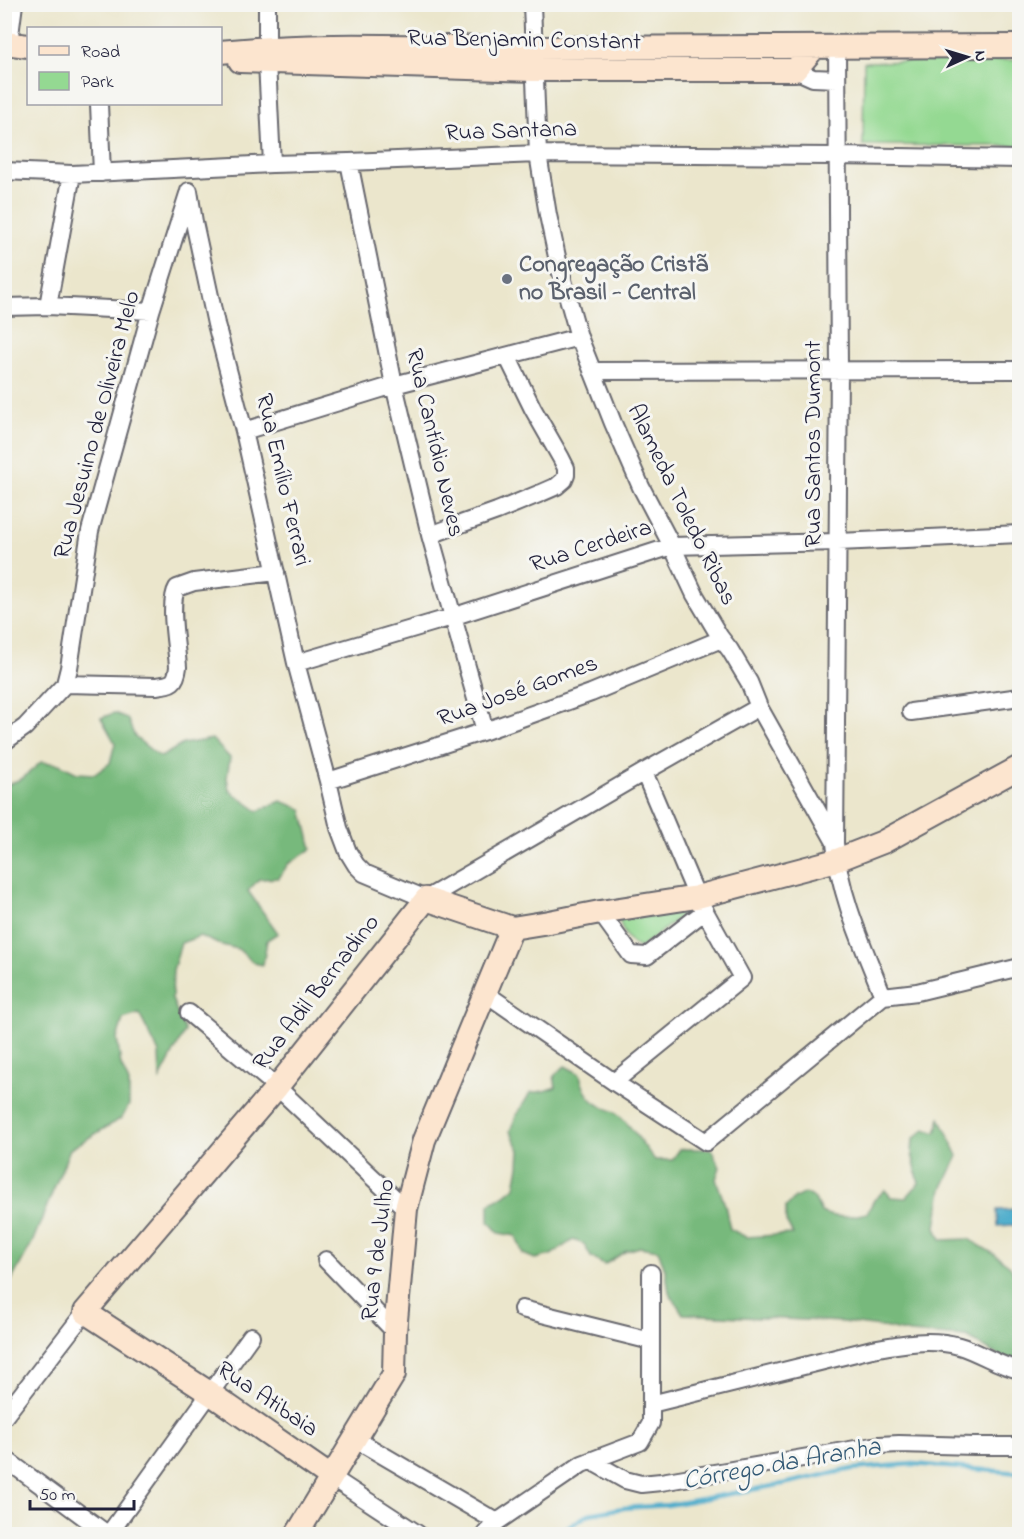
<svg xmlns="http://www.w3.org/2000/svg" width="1024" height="1539" font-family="'Indie Flower',sans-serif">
  <rect width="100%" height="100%" fill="#f6f6f2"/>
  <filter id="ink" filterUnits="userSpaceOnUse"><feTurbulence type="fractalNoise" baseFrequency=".0167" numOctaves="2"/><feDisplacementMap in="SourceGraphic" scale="12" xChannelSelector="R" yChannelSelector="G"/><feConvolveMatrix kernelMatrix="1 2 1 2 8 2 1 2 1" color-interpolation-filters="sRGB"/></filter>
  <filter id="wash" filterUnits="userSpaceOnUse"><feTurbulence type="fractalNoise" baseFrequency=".008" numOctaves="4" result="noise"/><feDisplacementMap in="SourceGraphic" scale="24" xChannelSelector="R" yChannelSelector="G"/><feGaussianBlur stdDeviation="1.35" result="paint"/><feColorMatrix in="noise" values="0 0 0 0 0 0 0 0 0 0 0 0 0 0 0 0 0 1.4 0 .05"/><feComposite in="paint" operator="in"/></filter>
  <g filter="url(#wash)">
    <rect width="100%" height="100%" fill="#ebe6cc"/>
    <path fill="#94d992" stroke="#5b7e66" stroke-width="1.5" d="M1019,60V146L863,145L864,62Z
      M686,912L640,948C627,942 623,932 619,919Z"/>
    <path fill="#77b97c" stroke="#4c6e5c" stroke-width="1.5" d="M114,713L127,718L135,737L156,754L161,757L183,744L212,739L230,758L227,777L229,790L258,811L281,801L302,809L312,849L288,864L279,878L259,879L248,891L278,933L267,940L263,965L254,963L238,949L218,944L200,936L181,943L173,970L172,999L185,1031L160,1079L159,1053L139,1014L123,1019L117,1039L121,1065L129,1083V1105L122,1118L70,1149L32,1243L5,1292V786L23,778L41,762L59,764L77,773L95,774L110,763L115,743L101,718Z
      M565,1066L580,1074C582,1086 587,1098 599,1105C605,1109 614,1110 620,1116C634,1129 643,1146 655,1160H672L680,1149H711L720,1167L716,1179L725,1205L730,1229L746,1237L793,1234L786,1222V1207L795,1198L805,1193L815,1199L821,1212C836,1219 851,1217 867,1213L874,1200L885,1190L891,1197L906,1198L919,1183L912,1154L913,1139L925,1129L936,1133L940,1118L958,1156L942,1189L936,1227L941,1240L969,1239L994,1254L1010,1266L1019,1283V1364L1007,1361L967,1337L910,1333L888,1328L842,1322L683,1314L669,1292L666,1272L658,1250L640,1247L626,1251L604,1265L591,1257L584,1244L573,1240L551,1255L535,1259L523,1254L516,1236L499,1233L489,1222V1204L504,1196L515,1187L519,1166L520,1150L510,1131L516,1116L530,1093L544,1091L556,1087L554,1076Z"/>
    <path fill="#4caccb" stroke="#376783" stroke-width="1.5" d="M1019,1209V1230L1013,1225L998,1226L997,1210Z"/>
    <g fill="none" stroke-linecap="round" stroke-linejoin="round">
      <path stroke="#4caccb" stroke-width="4.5" d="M557,1534L589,1514L623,1508L668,1505L778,1485L852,1469L913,1464L1020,1473"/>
    </g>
  </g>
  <g filter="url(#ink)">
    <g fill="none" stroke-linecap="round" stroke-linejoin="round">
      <g stroke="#68676e" stroke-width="20">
        <path id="street" d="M267,4V62L272,164
          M532,4L538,154L548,215L559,266L579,337L613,423L641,487L672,546L695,595L720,637L730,650L749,682L759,707L835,842
          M9,43L14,4
          M837,46L839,370L835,843C839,895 864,948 883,996
          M795,70L813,78L837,79
          M99,104L102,173
          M349,162L394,385L430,535L485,731
          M4,171L72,174L272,164L349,162L538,154L837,156L1020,159
          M189,191L194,222L216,324L244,431L296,663L328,781L339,828L348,852L356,865L364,873L426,899L644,772L759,707
          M48,306L72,174
          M4,307L48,306L151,311
          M592,371L1020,370
          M244,431L394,385L579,337
          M430,535L497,511L541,493L557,486L564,480L566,475V468L561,458L533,409L507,356
          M296,663L452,617L672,546L838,542L1020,534
          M65,684L156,686C171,684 176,684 178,667C177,648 168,603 177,588L194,582L276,572
          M911,712L1020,697
          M4,742L25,727L65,684L69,668L90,531L151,311L188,194
          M328,781L485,731L591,693L714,642L720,637
          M600,912L631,955L647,956L705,911
          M485,993L614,1082L706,1142L883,996
          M883,996L917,992L1020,967
          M189,1013L277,1087L406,1209
          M614,1082L742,978L697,897L644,772
          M326,1260L395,1332
          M522,1309L651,1341
          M651,1404L872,1349C900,1344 930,1338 959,1346C980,1352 998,1366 1020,1370
          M4,1417L85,1312
          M355,1439L497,1522
          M4,1458L107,1534
          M591,1461L625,1480L641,1484L661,1482L879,1445L899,1444L975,1446H1020
          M331,1477L418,1534
          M109,1534L251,1336
          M485,1534L497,1522L582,1464L640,1442L651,1423V1273"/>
      </g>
      <g stroke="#68676e" stroke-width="26">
        <path id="secondary" d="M4,43L28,46
          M220,52C324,41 429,48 534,48C696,48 858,46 1020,46
          M240,61L534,70H795L815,47
          M331,1477L211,1394L85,1312L277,1087L426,899L512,928L549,922L600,912L697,897L837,860L883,842L1020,767
          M297,1534L394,1374L395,1332L406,1209L424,1140L512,928"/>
      </g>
      <use href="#street" stroke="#fff" stroke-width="16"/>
      <use href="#secondary" stroke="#fce5cf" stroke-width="22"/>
    </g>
  </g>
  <circle fill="#6b7280" stroke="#f6f6f2" stroke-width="2" cx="507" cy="279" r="6"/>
  <g text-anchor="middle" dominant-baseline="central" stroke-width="6" stroke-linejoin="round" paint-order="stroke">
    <g font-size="24" fill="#22223b" stroke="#f6f6f2">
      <text transform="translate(524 41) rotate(1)">Rua Benjamin Constant</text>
      <text transform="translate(511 132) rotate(-2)">Rua Santana</text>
      <text transform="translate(98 425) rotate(-75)">Rua Jesuino de Oliveira Melo</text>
      <text transform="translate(434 443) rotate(77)">Rua Cantídio Neves</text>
      <text transform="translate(814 444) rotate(-90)">Rua Santos Dumont</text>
      <text transform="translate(282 480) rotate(77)">Rua Emílio Ferrari</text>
      <text transform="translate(681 505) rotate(64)">Alameda Toledo Ribas</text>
      <text transform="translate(591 547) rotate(-18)">Rua Cerdeira</text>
      <text transform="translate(518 692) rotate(-20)">Rua José Gomes</text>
      <text transform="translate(317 993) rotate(-52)">Rua Adil Bernadino</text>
      <text transform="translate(379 1250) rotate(-83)">Rua 9 de Julho</text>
      <text transform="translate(267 1400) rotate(34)">Rua Atibaia</text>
    </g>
    <g font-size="24" font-weight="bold" fill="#5b616d" stroke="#f6f6f2" text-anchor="start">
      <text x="519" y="265">Congregação Cristã<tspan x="519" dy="28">no Brasil - Central</tspan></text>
    </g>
    <g font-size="26" font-style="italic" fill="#335975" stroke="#f6f6f2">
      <text transform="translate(782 1465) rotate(-10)">Córrego da Aranha</text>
    </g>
  </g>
  <rect width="1024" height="1539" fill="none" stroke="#f6f6f2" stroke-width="24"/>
  <rect x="27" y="27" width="195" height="78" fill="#f6f6f2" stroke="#a1a1a9" stroke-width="1.5"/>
  <rect x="39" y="46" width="30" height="9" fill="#fce5cf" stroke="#a1a1a9" stroke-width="1.5"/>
  <text x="81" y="57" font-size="18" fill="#22223b">Road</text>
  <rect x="39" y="72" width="30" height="18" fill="#94d992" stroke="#a1a1a9" stroke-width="1.5"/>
  <text x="81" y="87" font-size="18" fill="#22223b">Park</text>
  <g transform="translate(967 57) rotate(86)" stroke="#f6f6f2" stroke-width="4.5" paint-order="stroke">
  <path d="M0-4.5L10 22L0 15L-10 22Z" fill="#22223b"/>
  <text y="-9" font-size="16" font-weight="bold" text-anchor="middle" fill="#22223b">N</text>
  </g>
  <path d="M30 1500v9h104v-9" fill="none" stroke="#22223b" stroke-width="3"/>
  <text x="39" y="1500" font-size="18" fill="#22223b" stroke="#f6f6f2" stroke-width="4.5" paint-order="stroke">50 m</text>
</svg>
